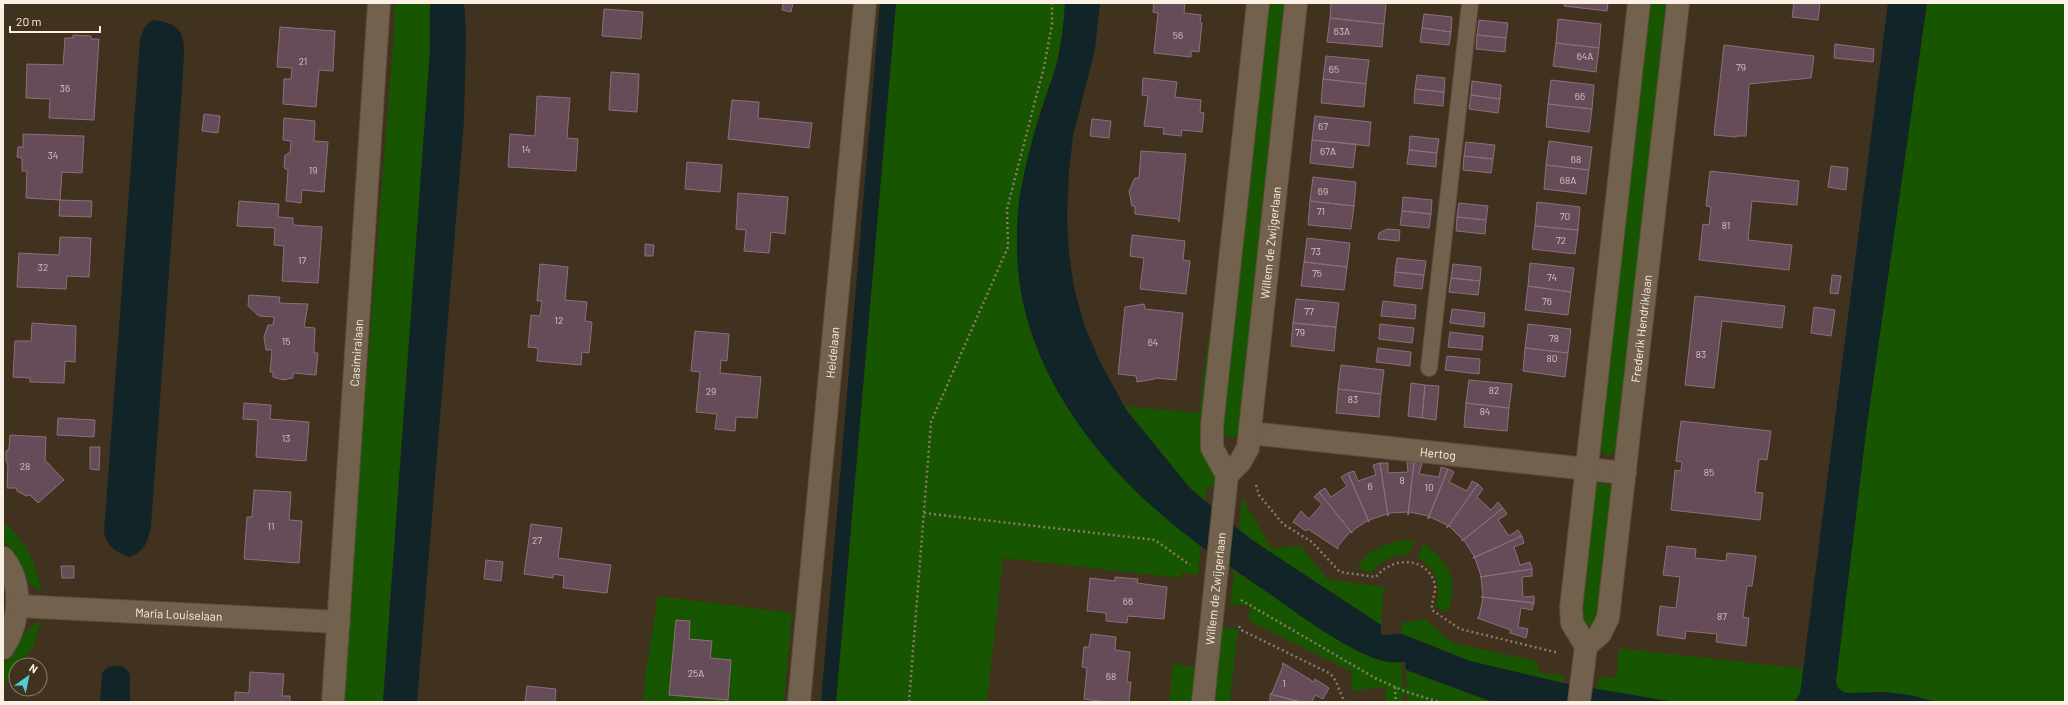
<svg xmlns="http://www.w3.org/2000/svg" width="2068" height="705" font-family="Barlow,sans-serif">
  <rect width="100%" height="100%" fill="#41311f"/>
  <path fill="#185500" d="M394,3H430V49L383,702H341L394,32Z
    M896,3H1065C1064,20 1062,38 1058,55C1054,77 1044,98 1038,120C1031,144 1025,170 1020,195C1018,207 1018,221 1018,235C1013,367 1101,469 1201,546L1198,575L1182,572L1181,578L1003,558L987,702H836Z
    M1265,3H1288L1240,434L1233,438L1226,436L1221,430Z
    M1647,3H1671L1616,453L1606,455L1597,448Z
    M1915,3H2065V702H1819Z
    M1208,339L1214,340L1212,470L1215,478L1214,487L1207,486L1206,501L1190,488L1124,406L1199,413Z
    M1599,483L1608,484L1613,490L1599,618L1592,626L1586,627L1578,615L1594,486Z
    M1242,497L1271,548L1301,546L1327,579L1384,587L1381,625L1287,565L1239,529Z
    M3,522C27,540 37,566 42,593L31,585L15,555L3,540Z
    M1404,540L1415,542L1408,555C1391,555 1381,561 1370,574L1357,566C1370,550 1384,543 1404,540Z
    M1424,544C1450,562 1459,581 1448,612L1435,607C1443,586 1436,569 1417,557Z
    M1234,570L1326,632L1364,653L1387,662H1401L1403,688H1407L1406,670L1493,702H1408L1407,693L1403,695L1402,702H1386L1385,687L1352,691L1351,671L1249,621L1250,606L1230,604Z
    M658,596L792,613L784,702H643L645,676Z
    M1425,619L1453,643L1536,661L1540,673L1564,676L1563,683L1470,661L1402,634L1401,623Z
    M41,621L33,647L21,665H16V672L3,684V665C18,651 21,629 41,621Z
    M1222,627L1238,629L1230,702H1213Z
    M1619,648L1804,669L1800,694L1795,701H1668L1597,689L1599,677L1616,678Z
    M1173,664L1195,667L1192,702H1169Z"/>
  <path fill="#112427" d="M430,3H464L466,33L464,120L417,702H383L430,49Z
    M880,3H896L836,702H821Z
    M1065,3H1100L1095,49L1073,136L1069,170L1067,216L1069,253L1074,288L1084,324L1100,362L1127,411L1190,488L1249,538L1381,625V635L1402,634L1470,661L1563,683L1668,701L1698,702H1493L1406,670L1405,662C1400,662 1394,663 1388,662C1358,658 1296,613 1270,594C1230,567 1189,540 1153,507C1080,442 1018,350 1017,250C1017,232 1017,212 1020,194C1025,167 1032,138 1041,111C1047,92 1055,73 1059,54C1062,37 1064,20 1065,3Z
    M1888,3H1927L1866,432L1836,682L1838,688L1845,693L1886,692L1910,695L1936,702H1763L1795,701L1800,694Z
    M152,20C190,23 184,43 183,74L151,526C148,541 145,551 130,557C116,553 108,547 104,533L139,55C140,41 140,29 152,20Z
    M115,666L124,667L130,674V702H100L102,673L108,667Z"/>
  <path fill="#654c58" stroke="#8a707c" d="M783,3H793L791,12L782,10Z
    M1154,3H1185L1184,13L1201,15L1200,23H1202L1199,52L1191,51V57L1154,53L1158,13L1153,12Z
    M1331,3H1386L1384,24L1330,18Z
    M1565,3H1608L1607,11L1564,6Z
    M1794,3H1820L1818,20L1792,17Z
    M604,9L643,12L641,39L602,36Z
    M1424,14L1452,17L1451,32L1422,28Z
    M1330,18L1384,24L1382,47L1327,42Z
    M1558,19L1601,24L1599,48L1556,43Z
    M1479,20L1508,23L1506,38L1477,35Z
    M280,27L335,31L333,71L319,70L316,107L283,104L284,79H291L292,68L277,67Z
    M1422,28L1451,32L1449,45L1420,42Z
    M73,35L91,36V39H99L94,120L49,118L50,99L26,98L27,64L63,65L65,38H73Z
    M1477,35L1506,38L1505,52L1476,49Z
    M1556,43L1599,48L1596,72L1553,66Z
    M1835,44L1874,49L1873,62L1834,58Z
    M1724,45L1814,56L1811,78L1749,84L1746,136H1737L1736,137L1714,135Z
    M1326,56L1369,60L1366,84L1323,79Z
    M611,72L639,74L637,112L609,110Z
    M1417,75L1445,78L1444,92L1415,89Z
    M1143,78L1177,82L1175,97L1201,100L1200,112L1204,113L1202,132L1182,130L1181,136L1163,134L1164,128L1144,126L1148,96L1142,95Z
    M1323,79L1366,84L1364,107L1321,103Z
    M1551,80L1594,85L1592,109L1548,104Z
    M1472,81L1501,85L1500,99L1471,95Z
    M1415,89L1444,92L1443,106L1414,103Z
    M1471,95L1500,99L1498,113L1469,109Z
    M537,96L570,98L567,138L578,139L576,171L508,167L510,134L535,136Z
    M732,100L759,102L758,118L812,123L809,148L728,139Z
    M1548,104L1592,109L1589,132L1546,127Z
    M204,114L220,116L218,133L202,131Z
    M1315,116L1371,122L1369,146L1312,140Z
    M284,118L315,121L314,141L328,142L324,192L302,190L301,203L286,201L288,170L284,168L285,155L290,153L291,141L283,140Z
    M1092,119L1111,121L1109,138L1090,136Z
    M23,134L84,136L82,173L62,172L60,200L26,198L27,171H22V158L17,157L18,147H23Z
    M1410,136L1439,139L1437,153L1409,150Z
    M1312,140L1356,144L1353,168L1310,163Z
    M1549,141L1592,147L1589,170L1546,165Z
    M1466,142L1495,145L1493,159L1464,156Z
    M1409,150L1437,153L1436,167L1407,164Z
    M1141,151L1186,154L1179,222L1178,219L1135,214V206H1132L1129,191L1135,178H1139Z
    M1464,156L1493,159L1491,173L1463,170Z
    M687,162L722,165L720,192L685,189Z
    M1546,165L1589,170L1586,194L1544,189Z
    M1831,166L1848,168L1846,190L1828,187Z
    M1710,171L1799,181L1797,205L1752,201L1748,240L1792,245L1789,270L1699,260L1703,224L1709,225L1711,207L1706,206Z
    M1313,177L1356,182L1354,206L1310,201Z
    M738,193L788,197L785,234L771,232L769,253L744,251L746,230L736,229Z
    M1403,197L1432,200L1431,214L1402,211Z
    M60,200L92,201L91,217L59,216Z
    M239,201L279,204L278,217L293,218V225L322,227L318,283L282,281L284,246L274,245L275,228L237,226Z
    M1310,201L1354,206L1351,229L1308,225Z
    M1537,202L1580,207L1578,230L1535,226Z
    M1459,203L1488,206L1486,220L1457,217Z
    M1402,211L1431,214L1429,228L1400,225Z
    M1457,217L1486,220L1485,234L1456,231Z
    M1535,226L1578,230L1575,254L1532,249Z
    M1387,229L1400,230L1399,241L1378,239L1379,233Z
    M1132,235L1185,241L1183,260L1190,261L1186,294L1140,289L1144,258L1130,256Z
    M60,237L91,238L89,277L67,276L66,289L17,287L19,253L59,255Z
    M1307,238L1350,243L1347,267L1304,262Z
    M645,244L654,245L653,256H645Z
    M1397,258L1426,261L1424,275L1395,272Z
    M1304,262L1347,267L1344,290L1301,286Z
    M1530,263L1574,268L1571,292L1528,286Z
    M540,264L568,267L565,300L587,302L585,321L592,322L589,353L582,352L581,365L537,361L538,348L528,347L531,315L540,316L542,301H537Z
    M1453,264L1481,267L1480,281L1451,278Z
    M1395,272L1424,275L1422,289L1394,286Z
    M1832,275L1841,276L1838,294L1830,293Z
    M1451,278L1480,281L1478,295L1449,292Z
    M1528,286L1571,292L1568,315L1525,310Z
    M249,295L280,297L279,303L308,304L304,327L315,328L314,353H318L316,375L293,373V378L283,380L273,377V372H270L272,350H266L264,337L268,325H273L274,317L259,316L248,306Z
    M1695,296L1785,306L1782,328L1722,321L1714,388L1685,385Z
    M1296,299L1339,303L1336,327L1293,323Z
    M1383,301L1416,305L1415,319L1381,316Z
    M1144,304L1145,309L1183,313L1176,380L1155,378V379L1137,382L1136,376L1118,374L1125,307Z
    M1814,307L1835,310L1831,336L1811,333Z
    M1452,309L1485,313L1484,327L1450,323Z
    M32,323L76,326L75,362L65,361L64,383L30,382V378L13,377L15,341H31Z
    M1293,323L1336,327L1334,351L1291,346Z
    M1380,324L1414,328L1412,343L1379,339Z
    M1528,324L1571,329L1568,353L1525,348Z
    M695,331L729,334L727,361L721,360L720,373L761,377L757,418L736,417L735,431L715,429L717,414L696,412L700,372L691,371Z
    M1450,332L1483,336L1482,350L1448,347Z
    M1378,348L1411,352L1410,366L1376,362Z
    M1525,348L1568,353L1565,377L1523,371Z
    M1447,356L1480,359L1479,374L1445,370Z
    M1341,365L1384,370L1381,394L1338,389Z
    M1469,380L1512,384L1509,408L1466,403Z
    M1411,383L1425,385L1422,418L1408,416Z
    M1425,385L1439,386L1436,420L1422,418Z
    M1338,389L1381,394L1379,417L1336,413Z
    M244,403L271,405L270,419L309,422L306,461L256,457L258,420L243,419Z
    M1466,403L1509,408L1507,431L1464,427Z
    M58,418L95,420L94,437L57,435Z
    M1681,421L1771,431L1767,460L1759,459L1755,492L1763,493L1760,520L1671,510L1675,470L1681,471L1682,462L1676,461Z
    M10,435L46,437L45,460L64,480L38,503L30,495L26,496L17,491L16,488H7L8,465L6,461V451L9,449Z
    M90,447H100L99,470L90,469Z
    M1407,462H1414L1408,515V512L1389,513L1388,516L1380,463H1388V473L1408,472Z
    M1414,462L1422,463L1419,474L1439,477L1441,467L1448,469L1428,519V516L1410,512L1408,515Z
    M1380,463L1388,516L1387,514L1369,520V522L1348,473L1354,471L1358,481L1376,475L1373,465Z
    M1448,469L1454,472L1449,482L1467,491L1472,481L1478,484L1447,528V525L1430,517L1428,519Z
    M1348,473L1369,522L1367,521L1352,531V533L1319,492L1325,488L1331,497L1347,486L1341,477Z
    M1478,484L1483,489L1477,497L1491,510L1498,502L1503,508L1462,541V539L1449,526L1447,528Z
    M254,490L291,492L289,520L302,521L299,563L244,559L247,517H252Z
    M1319,492L1352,533L1350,532L1338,546V549L1308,529L1306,531L1293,522L1301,511L1309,519L1322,504L1314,497Z
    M1503,508L1507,514L1498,520L1509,536L1518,530L1522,536L1473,558L1474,556L1464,540L1462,541Z
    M531,524L562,528L558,558L611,565L607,593L563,588L564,576L554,574L553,578L524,574Z
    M1522,536L1524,543L1514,547L1520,565L1530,562L1532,569L1480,577L1481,576L1475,558H1473Z
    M1667,546L1696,549L1695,558L1726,561L1727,553L1756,556L1752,586H1747L1743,617L1749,618L1746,646L1716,642L1717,634L1686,631L1685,639L1657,635L1660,606L1676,608L1680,577L1663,575Z
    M486,560L503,562L501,581L484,579Z
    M61,566H74V578H62Z
    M1532,569V576L1522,577L1523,597L1534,596V603L1481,597L1483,596L1481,577H1480Z
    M1115,577L1138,579L1137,583L1167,587L1164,619L1128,616L1127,623L1106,621V613L1087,611L1090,578L1115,581Z
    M1481,597L1534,603L1532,610L1521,608L1518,627L1528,629L1526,638L1510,633L1511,630L1477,618L1479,617L1483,598Z
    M676,620L690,621L689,639L712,641L710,658L731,660L728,700L669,695Z
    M1091,634L1116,637L1115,650L1130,652L1127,682H1131L1129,702H1106L1084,699L1087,668L1082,667L1084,647H1089Z
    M1283,663L1314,682L1315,679L1329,688L1323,699L1315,695L1312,702H1301L1270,694L1272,693L1283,666L1282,665Z
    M250,672L284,674L282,696H290V702H235V692L249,693Z
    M527,686L556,689L555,702H525Z
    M1270,694L1301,702H1270Z"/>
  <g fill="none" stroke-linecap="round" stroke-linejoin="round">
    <g stroke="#5a4d3c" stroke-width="18">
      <path id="service" d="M1429,368L1470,3"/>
    </g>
    <g stroke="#5a4d3c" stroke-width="24">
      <g id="minor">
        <path id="s1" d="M1250,433L1625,473"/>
        <path id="s2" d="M1227,475L1240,462L1248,448L1296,3"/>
        <path d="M3,558C24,584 20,621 3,648"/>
        <path id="s3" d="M18,606L339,622"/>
        <path d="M1586,646L1572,623L1571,608L1639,3"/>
        <path id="s4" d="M333,702L379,3"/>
        <path id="s5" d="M799,702L865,3"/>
        <path id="s6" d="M1203,702L1227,475L1212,448V426L1258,3"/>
        <path id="s7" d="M1579,702L1586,646L1600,634L1608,618L1678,3"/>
      </g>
    </g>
    <path stroke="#897b6b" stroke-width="2.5" stroke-dasharray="2 3" stroke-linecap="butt" d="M1256,485L1259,495L1283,524L1312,542L1340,572L1376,577C1392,556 1428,556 1435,585C1436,594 1431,602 1432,610L1460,629L1559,653
      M924,513L1155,540L1190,565
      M1241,600L1375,678L1404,691L1439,702
      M1239,626L1241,630L1329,673C1338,680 1339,693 1345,702
      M1395,687L1396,702
      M909,702L931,422L1008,247L1007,209L1044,67L1052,24V3"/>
    <use href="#service" stroke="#72614d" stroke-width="16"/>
    <use href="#minor" stroke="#72614d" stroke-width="22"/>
  </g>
  <g text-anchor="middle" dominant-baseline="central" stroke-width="3" stroke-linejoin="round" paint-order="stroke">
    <g font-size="10" fill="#d5c7c1">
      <text x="1342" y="31">63A</text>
      <text x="1178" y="35">56</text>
      <text x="1585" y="56">64A</text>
      <text x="303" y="61">21</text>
      <text x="1741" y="67">79</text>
      <text x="1334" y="69">65</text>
      <text x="65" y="88">36</text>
      <text x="1580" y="96">66</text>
      <text x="1323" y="126">67</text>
      <text x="526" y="149">14</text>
      <text x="1328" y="151">67A</text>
      <text x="53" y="155">34</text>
      <text x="1576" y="159">68</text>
      <text x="313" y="170">19</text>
      <text x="1568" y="180">68A</text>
      <text x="1323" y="191">69</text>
      <text x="1321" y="211">71</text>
      <text x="1565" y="216">70</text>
      <text x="1726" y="225">81</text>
      <text x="1561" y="240">72</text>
      <text x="1316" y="251">73</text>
      <text x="302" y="260">17</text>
      <text x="43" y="267">32</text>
      <text x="1317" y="273">75</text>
      <text x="1552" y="277">74</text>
      <text x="1547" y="301">76</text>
      <text x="1309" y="311">77</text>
      <text x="559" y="320">12</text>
      <text x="1300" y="332">79</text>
      <text x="1554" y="338">78</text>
      <text x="286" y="341">15</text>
      <text x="1153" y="342">64</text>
      <text x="1701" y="354">83</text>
      <text x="1552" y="358">80</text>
      <text x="1494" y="390">82</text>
      <text x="711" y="391">29</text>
      <text x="1353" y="399">83</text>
      <text x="1485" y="411">84</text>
      <text x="286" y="438">13</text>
      <text x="25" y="466">28</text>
      <text x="1709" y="472">85</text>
      <text x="1402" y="480">8</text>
      <text x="1370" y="486">6</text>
      <text x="1429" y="487">10</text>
      <text x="271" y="526">11</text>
      <text x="537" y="540">27</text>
      <text x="1128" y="601">66</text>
      <text x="1722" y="616">87</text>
      <text x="696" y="673">25A</text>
      <text x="1111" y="676">68</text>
      <text x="1284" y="683">1</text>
    </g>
    <g font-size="12" fill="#faf0e4" stroke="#41311f">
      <text stroke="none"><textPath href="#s2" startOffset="241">Willem de Zwijgerlaan</textPath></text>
      <text stroke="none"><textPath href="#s7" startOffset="384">Frederik Hendriklaan</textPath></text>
      <text stroke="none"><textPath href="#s5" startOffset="351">Heidelaan</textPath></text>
      <text stroke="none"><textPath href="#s4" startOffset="350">Casimiralaan</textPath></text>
      <text stroke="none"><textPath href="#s1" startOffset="189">Hertog</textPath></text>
      <text stroke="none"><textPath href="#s6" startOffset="114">Willem de Zwijgerlaan</textPath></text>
      <text stroke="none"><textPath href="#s3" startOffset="161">Maria Louiselaan</textPath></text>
    </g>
  </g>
  <rect width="2068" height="705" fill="none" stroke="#faf0e4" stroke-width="8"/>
  <g transform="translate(28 677) rotate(33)"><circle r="19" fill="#41311f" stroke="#8b7d6e"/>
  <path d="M0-3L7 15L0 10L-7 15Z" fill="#52cbd9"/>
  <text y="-6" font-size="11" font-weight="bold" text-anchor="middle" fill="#faf0e4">N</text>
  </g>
  <path d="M10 26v6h90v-6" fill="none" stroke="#faf0e4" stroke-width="2"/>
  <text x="16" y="26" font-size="12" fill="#faf0e4" stroke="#41311f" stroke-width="3" paint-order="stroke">20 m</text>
</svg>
